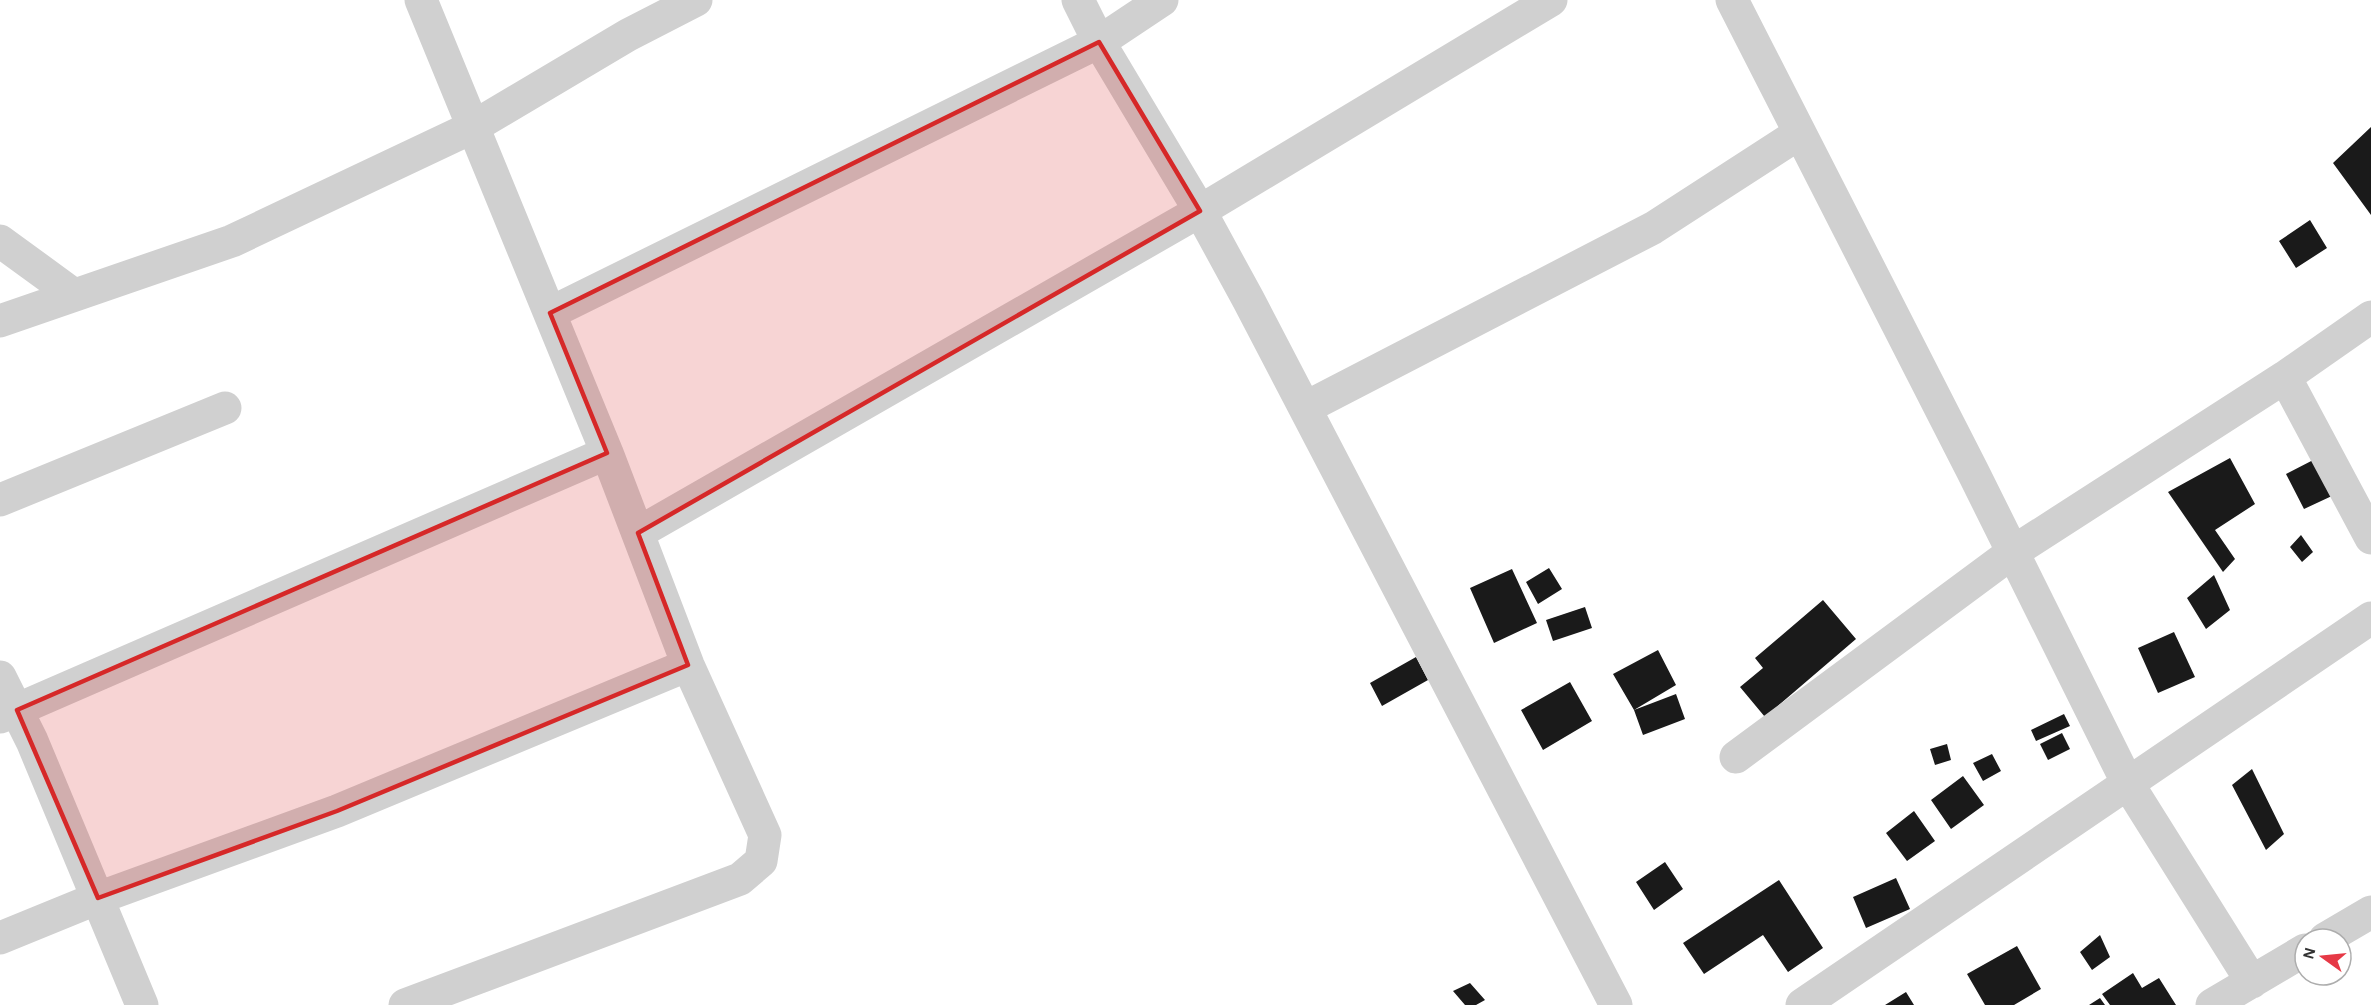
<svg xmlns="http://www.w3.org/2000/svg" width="2371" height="1005" font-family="'Alegreya Sans',sans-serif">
  <rect width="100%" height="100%" fill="#fff"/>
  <path fill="#1a1a1a" d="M2371,127V215L2333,163Z
    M2310,220L2327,248L2296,268L2279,241Z
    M2319,457L2334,495L2304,509L2286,474Z
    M2230,458L2255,504L2215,530L2235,559L2223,572L2168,492Z
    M2301,535L2313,552L2302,562L2290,547Z
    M1549,568L1562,589L1538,604L1526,582Z
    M1512,569L1537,623L1494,643L1470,588Z
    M2214,575L2230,610L2206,629L2187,598Z
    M1823,600L1856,639L1765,717L1740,687L1763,668L1755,658Z
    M1585,607L1592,628L1553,641L1546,620Z
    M2174,632L2195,677L2158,693L2138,648Z
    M1658,650L1676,685L1634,710L1613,674Z
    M1416,657L1428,680L1382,706L1370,683Z
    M1570,682L1592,721L1543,750L1521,710Z
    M1676,694L1685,719L1643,735L1634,710Z
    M2064,714L2070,726L2036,741L2031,730Z
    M2062,733L2070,749L2048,760L2040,744Z
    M1947,744L1951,760L1935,765L1930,749Z
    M1992,754L2001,771L1983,781L1973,763Z
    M2252,769L2284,834L2266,850L2232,785Z
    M1963,776L1984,805L1951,829L1931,800Z
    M1914,811L1935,841L1907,861L1886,833Z
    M1665,862L1683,889L1654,910L1636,882Z
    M1896,878L1910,909L1866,928L1853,897Z
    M1779,880L1823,948L1788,972L1763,935L1704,974L1683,943Z
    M2100,935L2110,957L2092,970L2080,952Z
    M2017,946L2041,989L2014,1005H1985L1967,974Z
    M2133,973L2142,988L2159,978L2176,1005H2110L2102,994Z
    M1470,983L1485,1000L1476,1005H1465L1453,991Z
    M1906,992L1914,1005H1885Z
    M2100,998L2105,1005H2089Z"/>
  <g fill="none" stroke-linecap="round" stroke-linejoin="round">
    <path stroke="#d0d0d0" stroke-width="33" d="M1078,0L1099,42L1200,211L1248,299L1616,1005
      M1732,0L1972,470L2128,784L2252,982
      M0,241L74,295
      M550,313L1099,42L1162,0
      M0,321L232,241L473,127L628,35L696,0
      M2285,377L2371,538
      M1305,408L1653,228L1800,133
      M0,500L225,408
      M638,533L1200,211L1551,0
      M0,677L32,741L142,1005
      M0,717L607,453
      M1736,757L2013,552L2285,377L2371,317
      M0,938L98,898L337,811L688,665
      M2325,939L2371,912
      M405,1005L740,879L761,861L765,835L688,665L607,453L421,0
      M1802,1005L2371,618
      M2212,1005L2305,950"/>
  </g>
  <path fill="#d62828" fill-opacity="0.2" stroke="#d62828" stroke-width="4.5" stroke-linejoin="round" d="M1099,42L1200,211L638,533L688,665L337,811L98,898L17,710L607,453L550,313Z"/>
  <g transform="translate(2323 957) rotate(285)"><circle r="28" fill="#ffffff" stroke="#adadad" stroke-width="1.5"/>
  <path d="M0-4.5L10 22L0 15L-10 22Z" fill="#e63946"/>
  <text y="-9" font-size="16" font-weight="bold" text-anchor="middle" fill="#333333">N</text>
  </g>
</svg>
